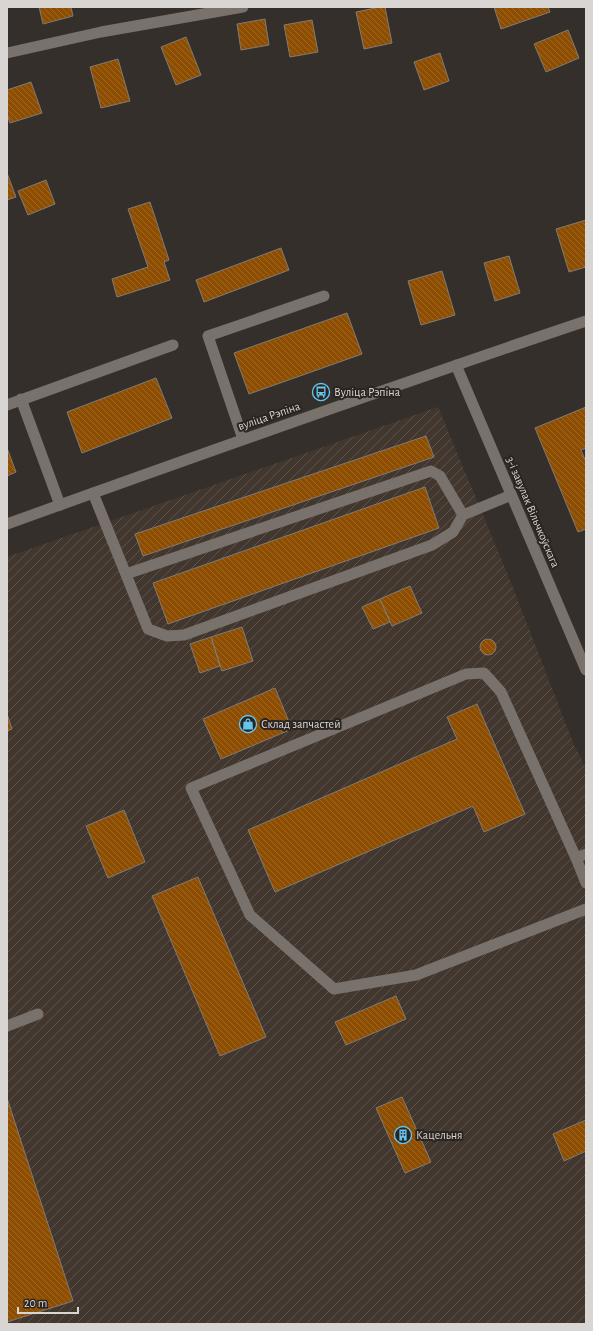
<svg xmlns="http://www.w3.org/2000/svg" width="593" height="1331" font-family="'Alegreya Sans',sans-serif">
  <defs>
    <pattern id="industrial-furrows" width="10" height="10" patternUnits="userSpaceOnUse"><rect width="10" height="10" fill="#42372e"/><path d="M-1 1l2-2M0 10L10 0M9 11l2-2" fill="none" stroke="#5d534b"/></pattern>
    <pattern id="building-back-hatch" width="6" height="6" patternUnits="userSpaceOnUse"><rect width="6" height="6" fill="#8d4e02"/><path d="M-1 5l2 2M0 0l6 6M5-1l2 2" fill="none" stroke="#9c6726"/></pattern>
  </defs>
  <rect width="100%" height="100%" fill="#352f2b"/>
  <path fill="url(#industrial-furrows)" d="M438,407L512,585L574,745L586,768V1324H7V557Z"/>
  <path fill="url(#building-back-hatch)" stroke="#817b75" d="M39,7H71L73,16L43,24Z
    M380,7H385L392,43L364,49L356,12Z
    M494,7H548L550,12L501,29Z
    M265,19L269,45L241,50L237,24Z
    M312,20L318,52L290,57L284,25Z
    M568,30L579,58L546,72L534,44Z
    M186,37L201,75L176,85L161,47Z
    M440,53L449,81L424,90L414,62Z
    M118,59L130,101L101,108L90,67Z
    M31,82L42,113L10,123L7,115V90Z
    M7,173L16,197L7,200Z
    M46,180L55,204L28,215L18,191Z
    M150,202L169,260L164,262L170,280L117,297L112,279L148,267L128,209Z
    M586,220V267L569,272L556,229Z
    M281,248L289,270L204,302L196,280Z
    M509,256L520,293L495,301L484,263Z
    M442,271L455,315L421,325L408,281Z
    M347,313L362,354L249,394L234,353Z
    M156,378L172,418L82,453L67,412Z
    M586,407V448L581,450L586,462V529L578,532L535,428Z
    M426,436L434,457L143,556L135,534Z
    M7,448L16,472L7,476Z
    M425,487L439,528L168,624L153,583Z
    M410,586L422,613L392,626L380,599Z
    M380,599L390,622L373,629L362,607Z
    M242,627L253,661L222,671L211,637Z
    M211,637L220,666L200,673L190,644Z
    M480 647a8 8 0 1 1 16 0a8 8 0 1 1-16 0Z
    M275,688L292,729L221,759L203,719Z
    M477,704L525,814L484,832L473,806L275,892L248,830L457,739L447,717Z
    M7,714L12,729L7,731Z
    M124,810L145,862L108,878L86,826Z
    M198,877L266,1037L220,1056L152,896Z
    M396,996L406,1019L346,1045L335,1022Z
    M402,1097L431,1162L405,1173L376,1108Z
    M7,1098L73,1301L7,1322Z
    M586,1120V1151L564,1161L553,1134Z"/>
  <g fill="none" stroke-linecap="round" stroke-linejoin="round">
    <path stroke="#78716c" stroke-width="11" d="M21,399L60,505
      M7,405L173,345
      M243,439L208,336L324,296
      M93,493L148,629L167,636L184,635L432,545L453,532L463,515L511,495
      M126,574L431,471L440,476L463,515
      M586,854L576,858L586,883
      M576,858L501,692L484,673L466,674L191,788L250,915L334,989L416,975L586,909
      M7,1026L38,1014"/>
    <path stroke="#78716c" stroke-width="11" d="M7,53L101,32L243,7"/>
    <path stroke="#78716c" stroke-width="11" d="M456,365L586,670
      M7,524C199,455 392,386 586,321"/>
  </g>
  <defs>
    <g id="bus-ring" transform="scale(0.9)"><circle r="9.5" fill="#2b2521" stroke="#65c5ef" stroke-width="1.5"/><path d="M-5-6H5V4H4V6H2V4H-2V6H-4V4H-5ZM-3.5-4V0h7V-4ZM-3.5 1.2v1.5H-2V1.2ZM2 1.2v1.5H3.5V1.2Z" fill="#65c5ef"/></g>
    <g id="shop-ring" transform="scale(0.9)"><circle r="9.5" fill="#2b2521" stroke="#65c5ef" stroke-width="1.5"/><path d="M-5-2.5h2.3a2.7 3.5 0 0 1 5.4 0H5L5.5 6h-11ZM-1.5-2.5h3a1.5 2.3 0 0 0-3 0Z" fill="#65c5ef"/></g>
    <g id="building-ring" transform="scale(0.9)"><circle r="9.5" fill="#2b2521" stroke="#65c5ef" stroke-width="1.5"/><path d="M-4-6H4V6H1V3H-1V6H-4ZM-2.5-4.3h1.7v1.8h-1.7ZM.8-4.3h1.7v1.8H.8ZM-2.5-1h1.7V.8h-1.7ZM.8-1h1.7V.8H.8Z" fill="#65c5ef"/></g>
  </defs>
  <g fill-rule="evenodd">
    <use href="#bus-ring" x="321" y="392"/>
    <use href="#shop-ring" x="248" y="724"/>
    <use href="#building-ring" x="403" y="1135"/>
  </g>
  <g text-anchor="middle" dominant-baseline="central" stroke-width="4" stroke-linejoin="round" paint-order="stroke">
    <g font-size="12" fill="#d8d5d2" stroke="#2b2521" text-anchor="start">
      <text x="334" y="392">Вуліца Рэпіна</text>
      <text x="261" y="724">Склад запчастей</text>
      <text x="416" y="1135">Кацельня</text>
    </g>
    <g font-size="12" fill="#d8d5d2" stroke="#2b2521">
      <text transform="translate(269 416) rotate(-19)">вуліца Рэпіна</text>
      <text transform="translate(533 512) rotate(67)">3-і завулак Вільчкоўскага</text>
    </g>
  </g>
  <rect width="593" height="1331" fill="none" stroke="#d8d5d2" stroke-width="16"/>
  <path d="M18 1307v6h60v-6" fill="none" stroke="#d8d5d2" stroke-width="2"/>
  <text x="24" y="1307" font-size="12" fill="#d8d5d2" stroke="#2b2521" stroke-width="3" paint-order="stroke">20 m</text>
</svg>
